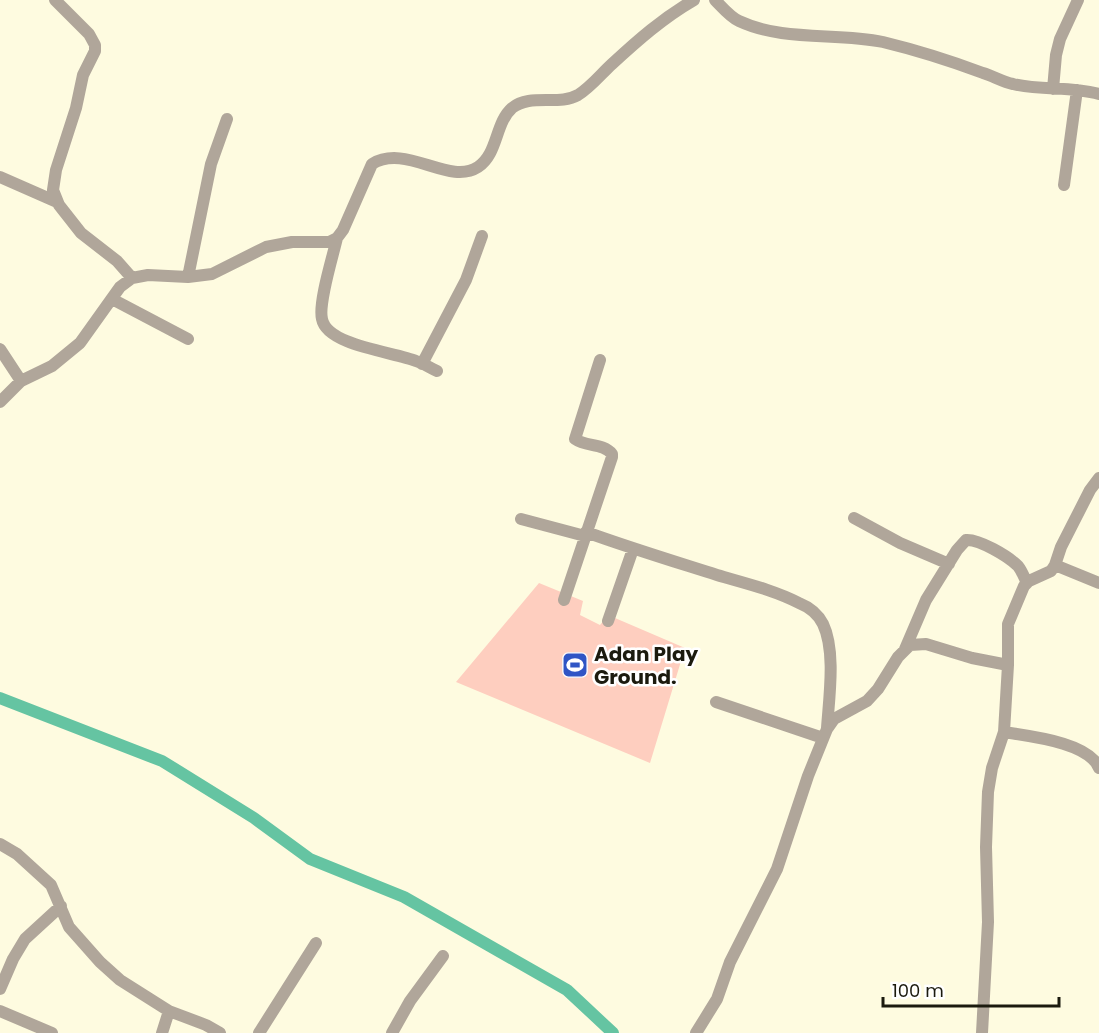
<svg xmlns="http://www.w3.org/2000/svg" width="1099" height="1033" font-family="Poppins,sans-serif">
  <rect width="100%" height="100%" fill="#fefbe0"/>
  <path fill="#fecebf" d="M539,583L583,601L580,615L600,625L608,615L685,648L650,763L456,682Z"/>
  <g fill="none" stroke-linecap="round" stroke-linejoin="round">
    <path stroke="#65c4a2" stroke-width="12" d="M0,698L162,761L254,818L310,859L404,897L567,990L613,1033"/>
    <path stroke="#b0a69a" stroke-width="12" d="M55,0L89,34L95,45V51L83,75L76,108L56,170L53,190L59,205L81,233L117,261L132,278
      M715,0C722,7 730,17 739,21C784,42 836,32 883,42C916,50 951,61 983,73C993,76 1003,82 1013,84C1041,91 1071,86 1099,94
      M1053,89L1056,55L1060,39L1078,0
      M0,177L57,202
      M1064,185L1077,90
      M337,238C333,256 318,303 322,319C327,346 395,352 416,361C423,363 430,368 437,371
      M188,277L211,164L227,119
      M112,299L188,339
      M0,349L21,381
      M422,364L466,280L482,236
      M0,402L21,381L52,366L80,343L120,287L132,278L148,275L188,277L212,274L266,247L292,242H329L337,238L343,230L372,164C406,143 449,186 478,167C498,154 495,123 512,108C530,93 559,106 578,95C591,87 601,74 612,64C638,40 663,18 694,0
      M854,518L900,543L949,564
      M521,519L585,536
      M586,532C630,548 673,561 717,575C744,583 774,590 799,603C809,607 818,614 823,624C836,651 829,698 827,728
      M1055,565L1099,583
      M564,600L612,457V454C603,443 586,447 575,439L600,360
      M608,621L633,549
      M905,649L926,600L957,550L966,540C979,539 1008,556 1018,566C1022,571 1024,577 1027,583
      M716,702L823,738
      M1004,732C1028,736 1089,742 1099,768
      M0,844L17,854L51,885L69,927L100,962L120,980L169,1011L206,1025L220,1033
      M0,989L13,959L25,939L61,906
      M0,1011L52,1033
      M162,1033L169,1011
      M259,1033L316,943
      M392,1033L410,1001L443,956
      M696,1033L717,999L730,962L777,869L808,776L827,729L834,719L867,701L878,689L898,657L910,645L926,644L972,658L1008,665
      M982,1033L988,922L986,847L988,792L992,768L1004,732L1008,665V624L1024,586L1029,581L1051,571L1055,565L1061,547L1090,490L1099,478"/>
  </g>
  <defs>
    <g id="stadium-square" transform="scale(1.35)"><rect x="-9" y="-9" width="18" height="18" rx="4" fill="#2f55c5" stroke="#fff"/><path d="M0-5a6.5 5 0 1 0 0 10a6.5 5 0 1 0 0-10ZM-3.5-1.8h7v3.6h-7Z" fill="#fff"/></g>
  </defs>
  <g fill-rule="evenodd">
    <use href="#stadium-square" x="575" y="665"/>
  </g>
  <g text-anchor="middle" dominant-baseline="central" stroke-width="5" stroke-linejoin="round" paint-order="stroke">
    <g font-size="20" font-weight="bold" fill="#1b1a0e" stroke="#fff" text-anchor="start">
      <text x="594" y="654">Adan Play<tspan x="594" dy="23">Ground.</tspan></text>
    </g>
  </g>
  <path d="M883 997v9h176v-9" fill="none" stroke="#1b1a0e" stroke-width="3"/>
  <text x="892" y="997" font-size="18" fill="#1b1a0e" stroke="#ffffff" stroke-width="4.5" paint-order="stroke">100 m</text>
</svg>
